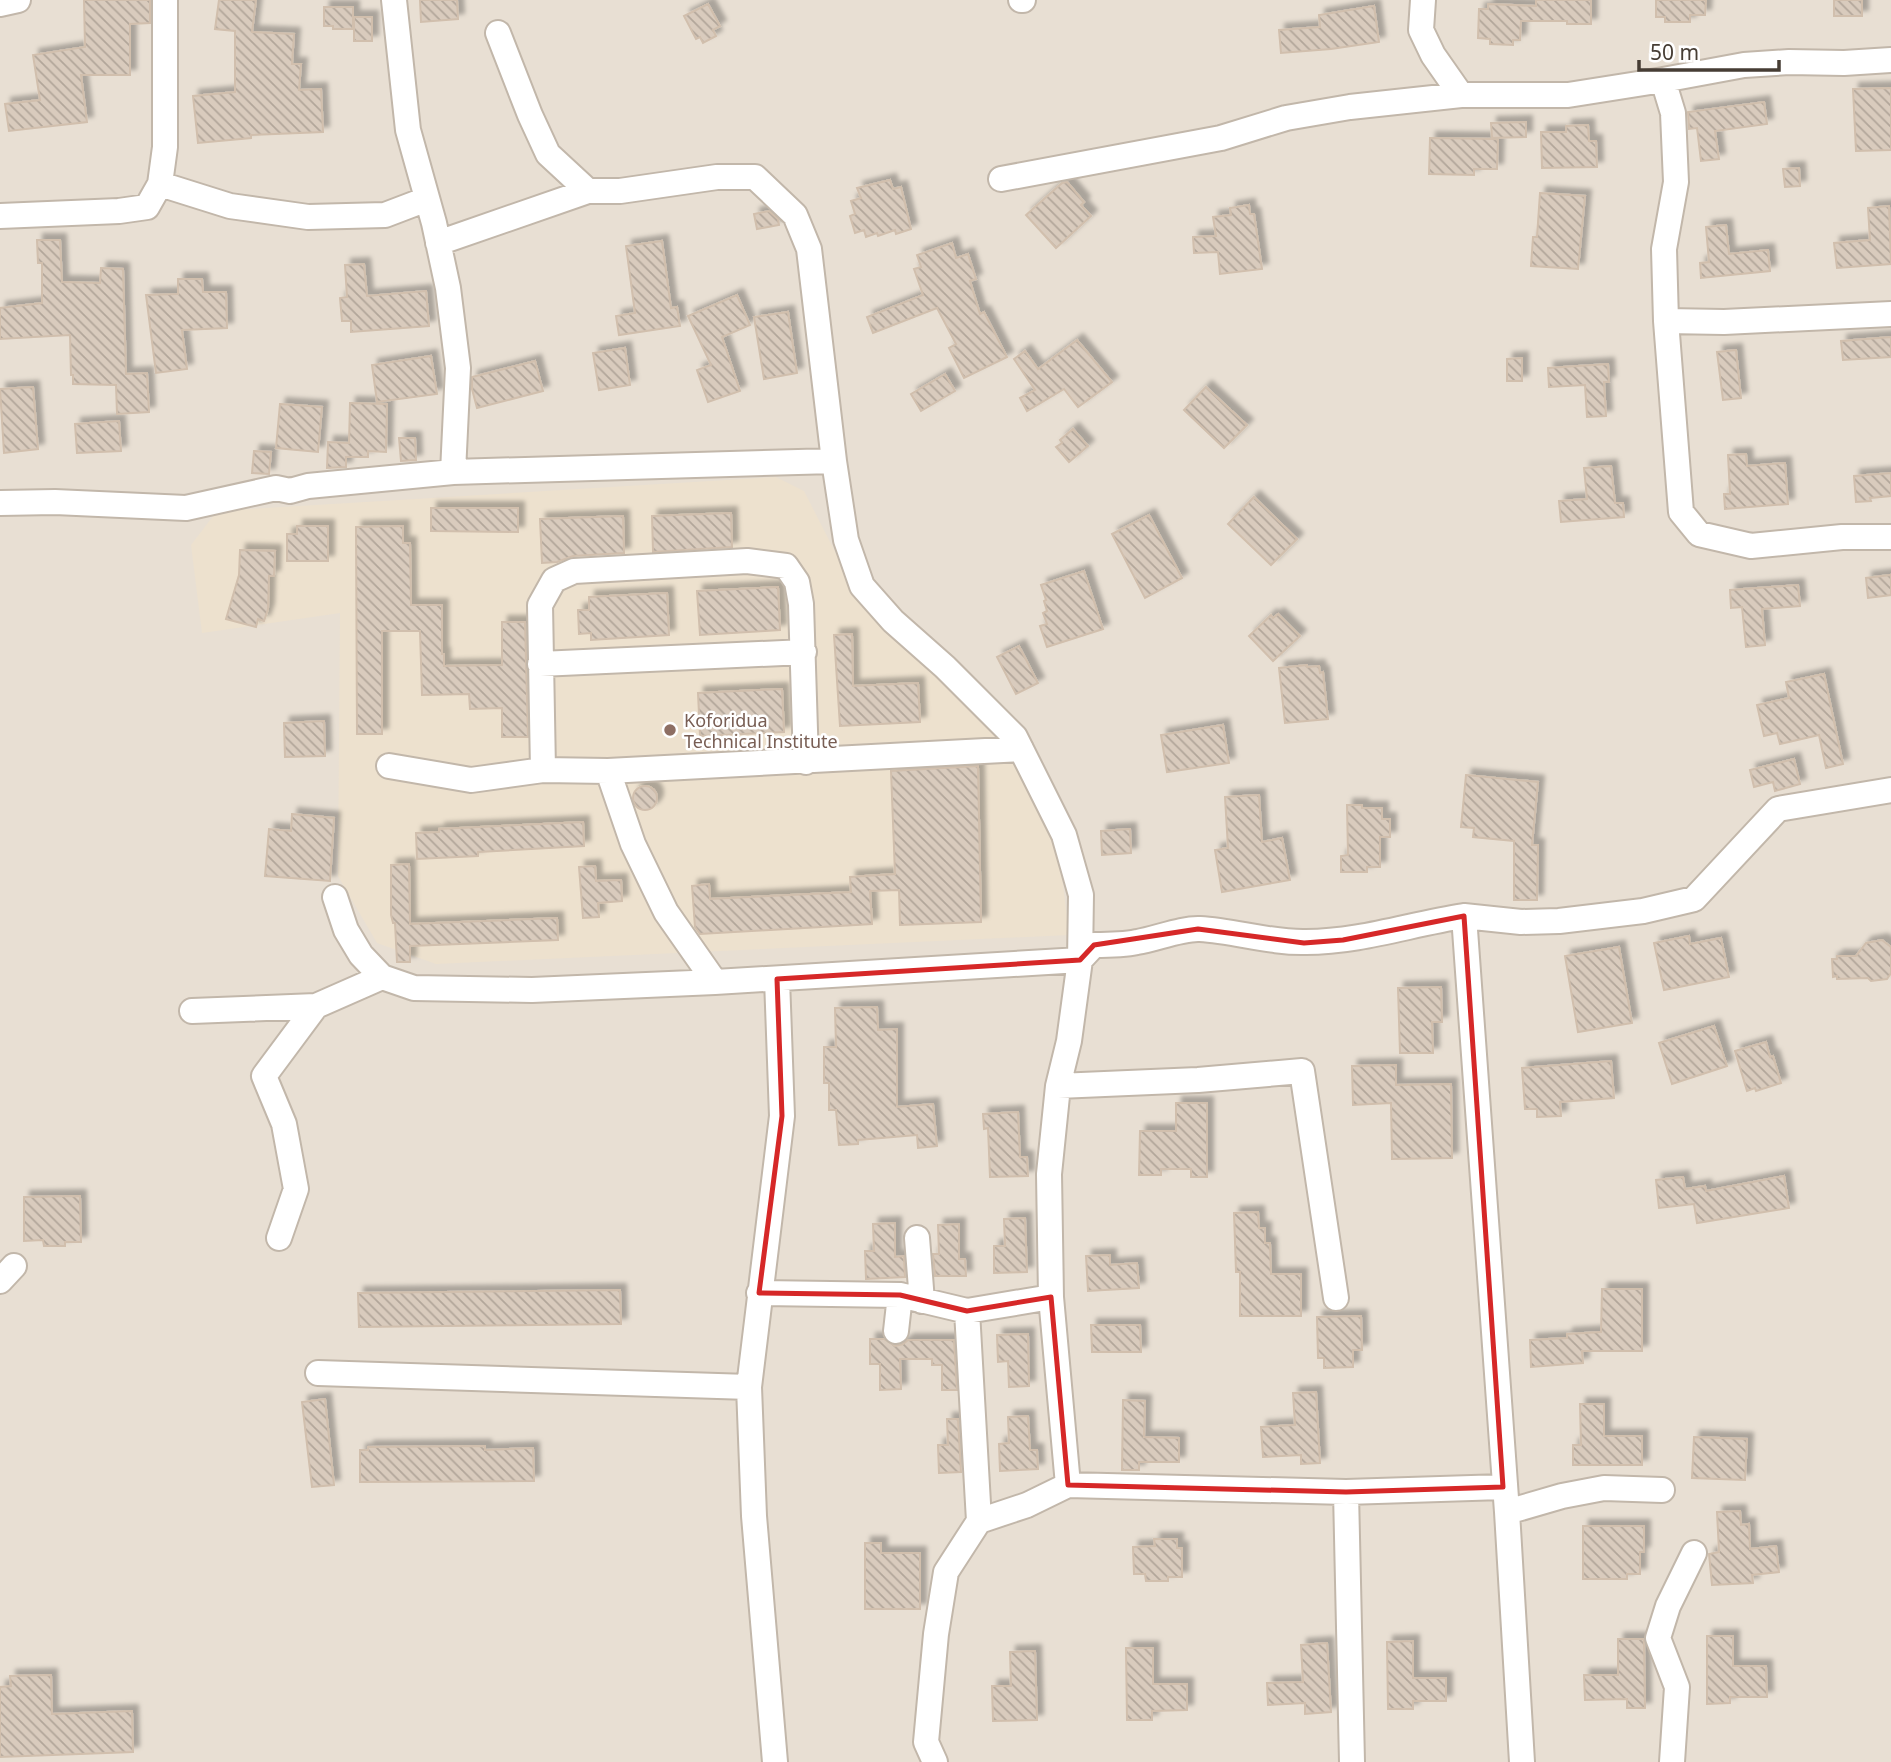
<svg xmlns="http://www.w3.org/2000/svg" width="1891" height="1762" font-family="'Noto Sans',sans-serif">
  <defs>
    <pattern id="building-back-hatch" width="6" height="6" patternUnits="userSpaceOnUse" patternTransform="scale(1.75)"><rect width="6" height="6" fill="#d9cbbd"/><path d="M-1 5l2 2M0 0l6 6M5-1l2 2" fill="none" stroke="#b2a69a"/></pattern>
    <filter id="shadow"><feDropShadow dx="6" dy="-6" stdDeviation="2" flood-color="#0004"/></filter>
  </defs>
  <rect width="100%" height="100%" fill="#f3ede5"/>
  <path fill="#e8dfd3" d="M0,0H1891V1762H0Z"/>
  <path fill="#ede1ce" d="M776,477L804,491L851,583L987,710L1058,844L1069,935L436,964L377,943L338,876L340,613L202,633L191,545L217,511Z"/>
  <path fill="url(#building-back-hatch)" stroke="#d1bfad" stroke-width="2" filter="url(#shadow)" d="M84,0H150V23L130,24V75H81L87,122L9,131L5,104L40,100L33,55L85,47Z
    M219,0H256L252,32L294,34L292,64H301L299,90L321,89L323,132L251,135V138L198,143L193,96L235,92V31L215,29Z
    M420,0H457L458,19L421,22Z
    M1536,0H1591V24H1567V21H1521L1520,40H1513V45L1490,44V39L1478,38L1479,9H1488V4L1536,6Z
    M1656,0H1706L1705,15H1690V22H1665V17H1656Z
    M1834,0H1862V16H1834Z
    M708,4L720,26L713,30L716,36L703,43L700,37L696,39L684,16Z
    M1374,6L1379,42L1331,49L1281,53L1279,30L1320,27L1319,15Z
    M324,7H353V29H333V26H324Z
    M354,17H372V41H354Z
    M1891,88V150L1856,151L1853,89Z
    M1764,102L1767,124L1715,131L1719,159L1701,161L1697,128L1689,129L1688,112Z
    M1526,122V137L1492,138L1491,123Z
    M1588,125L1589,141H1596L1597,167L1542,168L1541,132H1566V126Z
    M1430,138L1498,139L1497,169H1474V175L1429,174Z
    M1799,168L1800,186L1785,187L1783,169Z
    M890,180L893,189L901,187L911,229L896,234L895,230L878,236L877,233L866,237L864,230L855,233L850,216L855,214L851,201L861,198L857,188Z
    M1067,182L1084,202L1081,205L1091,216L1056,248L1026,215L1062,183Z
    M1540,193L1585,196L1578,269L1531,266L1533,237H1537Z
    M1249,205L1250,214H1254L1262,269L1220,274L1218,252L1194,253L1193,237L1216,236L1213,217L1231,215L1230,208Z
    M1889,206L1891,264L1837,268L1834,243L1870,240L1868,208Z
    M769,211L778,219L779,225L757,229L754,214Z
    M1726,225L1729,254L1768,250L1770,271L1701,278L1700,263L1709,262L1706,227Z
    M37,240H60L62,282L100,283L101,268L123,269L126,374L147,373L149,412L117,414L116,385L73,384V375H71L70,335L0,339V308L42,303V263H38Z
    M662,241L671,308L677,307L680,326L619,335L616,316L635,313L626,246Z
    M952,243L956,258L968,254L976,279L970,281L980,314L984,312L1007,357L964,378L949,348L956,344L937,308L873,333L867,317L923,295L914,269L921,267L917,255Z
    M364,264L367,296L426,291L429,326L351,332V321H342L340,298L347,297L345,265Z
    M178,279H202L203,292H226L227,328L182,330L187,369L156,373L146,295L178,294Z
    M737,295L750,325L722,337L740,391L708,402L697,370L711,365L688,316Z
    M788,312L797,373L764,379L754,317Z
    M1891,337V357L1843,360L1841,341Z
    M1077,340L1112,382L1078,407L1064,389L1027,411L1020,398L1035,390L1014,359L1025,351L1038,369Z
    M625,348L630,385L599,390L593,353Z
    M1736,350L1741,398L1723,400L1717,352Z
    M431,356L437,394L377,402L372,365Z
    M1522,358V381H1507V359Z
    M535,361L543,391L477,408L472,389V377Z
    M1608,364L1609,382H1604L1606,416L1587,417L1585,385L1549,387L1548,368Z
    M945,374L955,391L921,411L911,394Z
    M33,387L38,449L4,453L0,389Z
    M1206,387L1247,425L1224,448L1184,410Z
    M350,403L387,404L386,452L368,451V457H346V467L327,468L328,442L349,443Z
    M280,404L322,407L318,452L276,448Z
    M119,421L121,451L77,453L75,424Z
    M1073,429L1088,446L1069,462L1056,447L1062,443L1060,440Z
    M399,438H415L416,460L401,461Z
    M254,451L271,452L269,474L252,473Z
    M1746,454L1747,466L1785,463L1788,504L1725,509L1724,494H1730L1728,455Z
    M1611,466L1615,503H1623L1624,517L1561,522L1559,501L1587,499L1584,468Z
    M1891,473V496L1870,498L1871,501L1856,502L1854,476Z
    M1254,497L1297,539L1271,565L1228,524Z
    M431,508H518V532L431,531Z
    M731,513L732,547L653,552L652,516Z
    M1149,515L1182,578L1145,598L1112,534Z
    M623,516L624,553L573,556L557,562L542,563L540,519Z
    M297,526H328V561H287V534H297Z
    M403,526V543H410L411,605H442V654H444V666L502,665V622H525L528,737H502V708L470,709L469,694L422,695L420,631H382V734H357L356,527Z
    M240,550L275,551L274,576H269L268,609L264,621L258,619L256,627L226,619L239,575Z
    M1084,571L1103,629L1047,647L1040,626L1047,624L1043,613L1047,611L1044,601L1046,600L1041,585Z
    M1891,575V595L1868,598L1866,578Z
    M1798,585L1800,606L1762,609L1765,645L1746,647L1742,607L1731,608L1730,590Z
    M778,587L780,630L700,635L697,591Z
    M667,593L669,635L591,640V633L579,634L578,610H589V597Z
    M1278,614L1300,636L1273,661L1249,636L1271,615L1273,618Z
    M852,634L853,686L918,683L920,722L840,726L834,635Z
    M1019,646L1038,683L1016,694L997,657Z
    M1307,665V667L1319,666L1320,673L1323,672L1328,719L1285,723L1279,668Z
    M1824,674L1843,764L1826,768L1819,735L1780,744L1777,733L1764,736L1757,705L1789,698L1786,682Z
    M782,689L784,732L700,736L698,693Z
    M324,721L325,756L285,757L284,723Z
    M1223,725L1229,763L1167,772L1161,735Z
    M1794,759L1800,784L1775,791L1773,782L1754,787L1750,770Z
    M978,766L981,922L900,925L899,890L870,891L872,924L700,934L695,927L692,886L709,884L710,899L851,892L850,877L895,874L891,771Z
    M1466,775L1538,782L1532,845H1538L1537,900H1514V841L1473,837L1474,828L1461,827Z
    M633 798a12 12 0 1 1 24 0a12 12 0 1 1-24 0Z
    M1259,795L1262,842L1282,838L1290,880L1222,892L1215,850L1228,848L1225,797Z
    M1347,805H1362V808H1382V819H1390V837H1380V867H1367V872H1341V856L1348,855Z
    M292,814L334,818L330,881L265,876L269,829L291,831Z
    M583,822L584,846L478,852V856L417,859L416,833L439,832V829Z
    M1130,829L1131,853L1102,855L1101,831Z
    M409,864L410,924L557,918L558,940L410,946V962H397L395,923H393L391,915V865Z
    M595,866L596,881L621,880L622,901L598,903L599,917L583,918L579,867Z
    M1689,936L1690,944L1721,938L1729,977L1664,990L1654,943Z
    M1882,940L1891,947V973L1887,979L1871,981L1868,978L1837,979V976L1833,977L1832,959H1837V956H1856L1866,943Z
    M1619,947L1632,1023L1578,1032L1565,956Z
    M1441,987L1442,1022H1432L1433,1053H1400L1398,988Z
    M877,1007L878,1030L897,1029V1107L933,1104L937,1146L918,1148L917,1135L858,1140V1144L839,1145L836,1110H829V1083H824V1047H836L835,1008Z
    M1714,1026L1727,1066L1672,1084L1659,1043Z
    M1766,1042L1770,1057L1773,1056L1781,1083L1756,1091L1755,1088L1747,1091L1735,1051Z
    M1611,1061L1614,1098L1560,1102L1561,1116L1537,1117V1109H1525L1522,1068Z
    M1396,1065V1085L1451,1084L1452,1158L1392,1159L1391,1103L1353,1105L1352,1066Z
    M1176,1103H1207V1177H1191V1169H1161V1175H1139L1140,1131H1176Z
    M1018,1112L1020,1157H1027L1028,1176L990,1177L988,1128L984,1129L983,1114Z
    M1784,1176L1789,1208L1697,1223L1694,1204L1659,1208L1656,1180L1683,1177L1685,1189L1705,1186L1706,1191Z
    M80,1196L81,1242H65V1246H44L43,1240L24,1241V1197Z
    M1258,1212L1259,1228H1265V1243H1270L1271,1274H1301V1316H1240V1272H1236L1234,1213Z
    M1025,1218L1027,1272L994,1273V1246H1005L1004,1219Z
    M895,1223V1257L904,1256L905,1277L866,1279L865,1251H874L873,1224Z
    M959,1224V1259H965L966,1276H935L933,1254H939L938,1225Z
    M1110,1255V1265L1137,1263L1139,1288L1088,1291L1086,1256Z
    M1602,1289H1642V1351H1582L1583,1363L1531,1367L1530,1340L1567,1338V1334L1601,1332Z
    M620,1290L621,1324L359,1327L358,1293Z
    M1361,1316L1362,1350H1353V1367L1324,1368V1358H1318L1317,1317Z
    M1091,1325H1140L1141,1352H1092Z
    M1028,1334L1029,1386L1009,1387L1008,1361L998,1362L997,1335Z
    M870,1339H884L895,1346L903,1344L908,1340H954L957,1390H942V1365H932V1359H900L901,1389L880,1390V1364H870Z
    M1316,1392L1320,1463L1301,1464V1455L1263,1457L1261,1427L1295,1425L1293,1393Z
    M325,1399L334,1485L312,1487L302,1402Z
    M1123,1400L1145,1401L1144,1437L1179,1438V1462H1139V1470H1122Z
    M1580,1404H1604V1436H1642V1465H1573V1445H1581Z
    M1028,1416L1030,1450H1037L1038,1469L1000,1471L999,1444L1009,1443L1008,1417Z
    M947,1419H958L961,1472L939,1473L938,1445H948Z
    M1694,1437L1747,1439L1745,1480L1692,1478Z
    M485,1446V1450L533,1448L534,1481L360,1482V1450H368V1447Z
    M1740,1511L1741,1525L1749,1524L1750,1549L1776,1546L1779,1572L1752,1575L1753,1583L1712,1585L1709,1554L1719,1552L1717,1512Z
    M1583,1526H1644V1552H1640V1574H1627V1579H1583Z
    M1154,1539H1177V1548H1182V1577H1168V1581H1146L1145,1574H1134L1133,1547L1155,1546Z
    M865,1543H881V1553H920V1609H865Z
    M1707,1636H1733V1666H1766L1767,1697H1730V1703L1707,1704Z
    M1618,1639H1644L1645,1708H1627V1699L1585,1700L1584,1675H1618Z
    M1413,1641V1678H1446V1701H1413V1709H1388L1387,1642Z
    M1327,1643L1331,1712L1305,1714V1703L1268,1705L1267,1683L1303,1682L1301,1645Z
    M1126,1648H1153V1684H1187V1710L1152,1711V1720H1127Z
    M1035,1651L1037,1720L993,1721L992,1686H1011L1010,1652Z
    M51,1675L52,1714L132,1711L133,1752L0,1757V1687L11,1686L10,1676Z"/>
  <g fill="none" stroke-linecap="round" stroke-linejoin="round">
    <g stroke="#c2b7aa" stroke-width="28">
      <path id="minor" d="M165,0V147L160,184L230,206L308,217L385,215L427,199
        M394,0L408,130L434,223L448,288L458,368L453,472L834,461L846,540L862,586L893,621L945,667L1015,737L1064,835L1081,895L1080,960L1069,1041L1058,1086L1049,1174L1051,1297L1068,1485L1027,1505L979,1521L946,1572L936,1634L926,1742L935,1762
        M1021,0H1023
        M1423,0L1421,30L1433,55L1461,95
        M0,4L18,0
        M498,33L530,115L548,154L588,191H620L717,177H755L795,215L809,249L834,461
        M1663,80L1744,65L1789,62L1844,63L1891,60
        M1001,179L1221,138L1286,118L1350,107L1461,95H1568L1663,80L1673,113L1676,182L1664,249L1666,321L1681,512L1699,534L1751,546L1842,537H1891
        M0,216L119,211L147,207L160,184
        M438,243L588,191
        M1666,321L1724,322L1891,314
        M0,503L55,502L186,508L276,488L290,491L308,486L453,472
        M540,664L804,652
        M389,766L471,780L543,770L608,771L1021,749
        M543,770L540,605L554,580L574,571L747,561L786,566L797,582L801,604L806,762
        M608,771L633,844L666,912L715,982
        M335,897L346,930L361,955L382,977L414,988L532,990L715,982L1080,960L1094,945C1108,945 1123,945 1137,942C1156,939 1182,928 1200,929C1235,931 1271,943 1306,942C1360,942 1411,924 1464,916
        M192,1011L316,1006
        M1058,1086L1198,1080L1302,1071L1336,1298
        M279,1238L296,1189L284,1124L264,1076L316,1006L382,977
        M917,1238L922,1301
        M0,1281L14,1266
        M759,1293L900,1295L967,1311L1051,1297
        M967,1311L979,1521
        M896,1331L900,1295
        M318,1373L749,1387
        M1068,1485L1346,1492L1503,1487
        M1346,1492L1352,1762
        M1507,1512L1562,1496L1604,1488L1662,1490
        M775,1762L754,1516L749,1387L782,1116L777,979
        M1522,1762L1507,1512L1464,916L1521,922L1559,921L1643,911L1694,899L1778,809L1891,790
        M1672,1762L1677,1687L1658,1638L1668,1606L1694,1553"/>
    </g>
    <use href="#minor" stroke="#fff" stroke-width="24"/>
  </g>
  <path fill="none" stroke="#d62828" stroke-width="5" stroke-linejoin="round" d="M1464,916L1503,1487L1346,1492L1068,1485L1051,1297L967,1311L900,1295L759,1293L782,1116L777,979L1080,960L1094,945L1198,929L1304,943L1343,940Z"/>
  <circle fill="#8d6e63" stroke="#fff" stroke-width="2.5" cx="670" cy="730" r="7"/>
  <g text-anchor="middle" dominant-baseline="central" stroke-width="5" stroke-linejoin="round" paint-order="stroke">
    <g font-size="18" fill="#785e54" stroke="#fff" text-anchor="start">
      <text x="684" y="720">Koforidua<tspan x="684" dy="21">Technical Institute</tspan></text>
    </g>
  </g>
  <path d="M1639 60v10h140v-10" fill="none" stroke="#463d34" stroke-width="3.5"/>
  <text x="1650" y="60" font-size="21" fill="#463d34" stroke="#ffffff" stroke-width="5" paint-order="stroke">50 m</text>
</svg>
